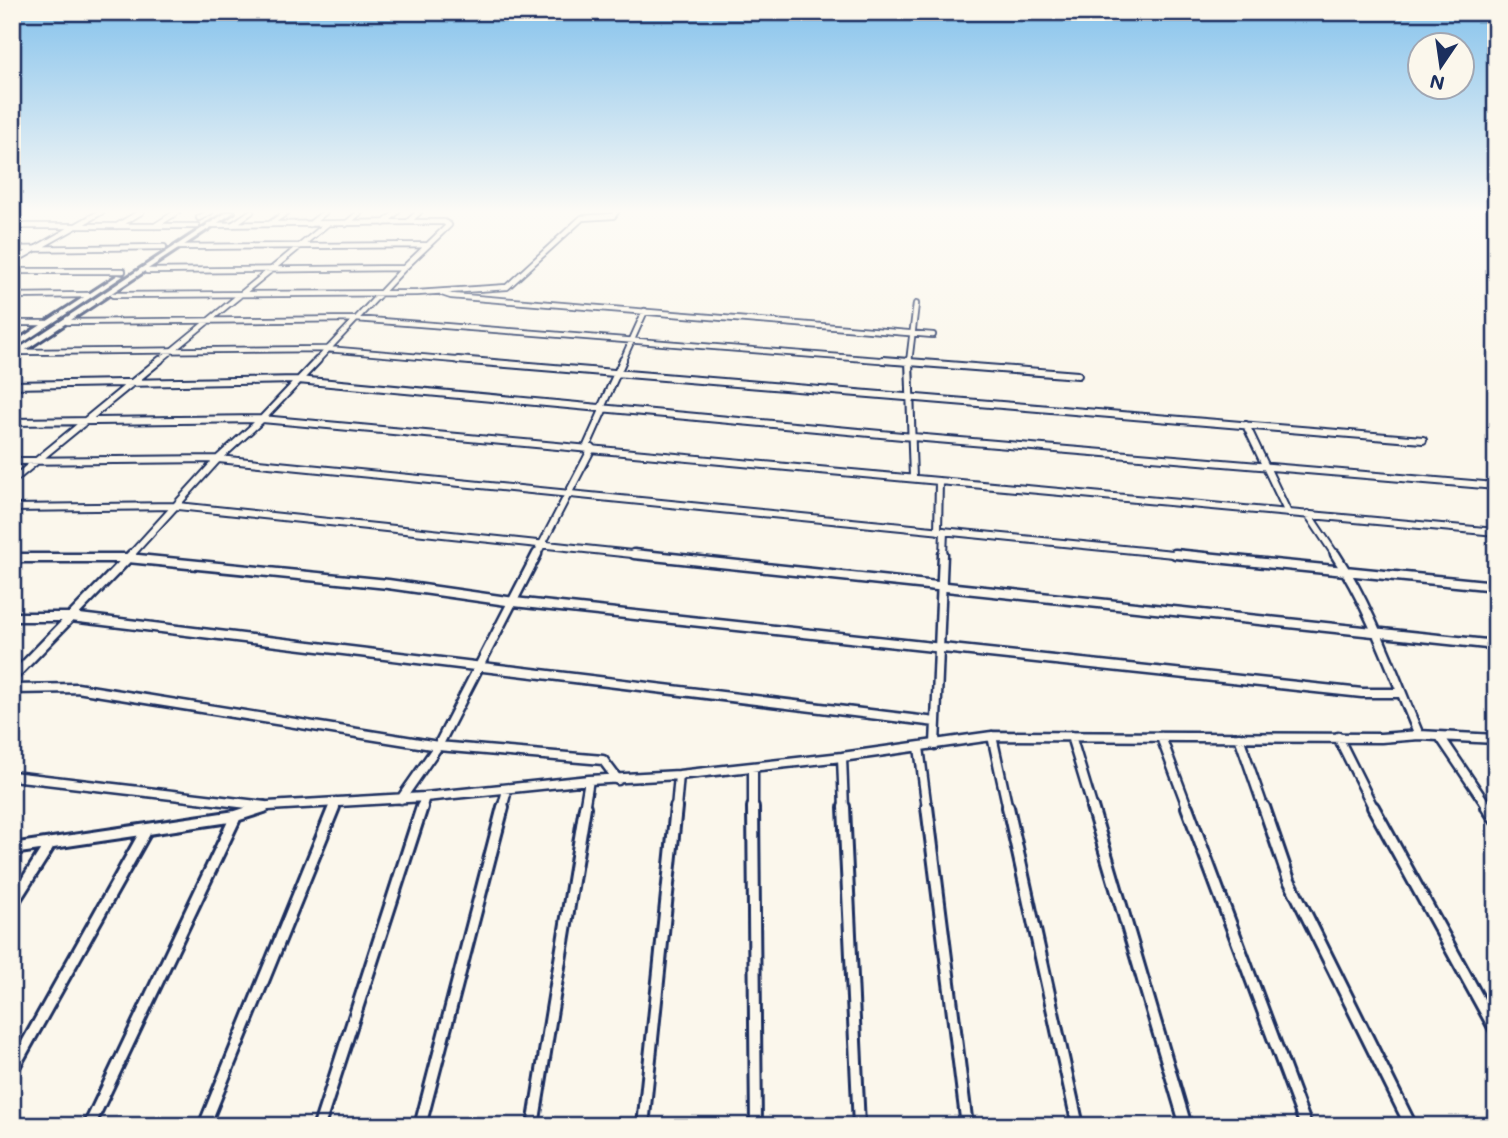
<svg xmlns="http://www.w3.org/2000/svg" width="1508" height="1138" font-family="Mali,sans-serif">
  <rect width="100%" height="100%" fill="#fbf7ec"/>
  <filter id="ink" filterUnits="userSpaceOnUse"><feTurbulence type="fractalNoise" baseFrequency=".0143" numOctaves="2"/><feDisplacementMap in="SourceGraphic" scale="14" xChannelSelector="R" yChannelSelector="G"/><feConvolveMatrix kernelMatrix="1 2 1 2 8 2 1 2 1" color-interpolation-filters="sRGB"/></filter>
  <g filter="url(#ink)">
    <g fill="none" stroke-linecap="round" stroke-linejoin="round">
      <g stroke="#1b2f5e" stroke-width="8">
        <path id="minor-far3" d="M14,212V226H197
          M199,218L210,212
          M271,223L287,212
          M384,223L397,212
          M310,224L325,212
          M346,224L360,212
          M209,225L408,222L419,212
          M232,225L251,212
          M117,226L141,212
          M155,226L177,212
          M177,247L428,245
          M12,249L164,247
          M12,262L101,212
          M12,271H123
          M147,271L404,268
          M442,293L451,296L933,335
          M113,295L417,293L507,287L582,218L613,216L616,212
          M12,296L88,295
          M67,322L356,319L905,362
          M12,323H47
          M21,352L327,349L479,362
          M158,362L327,224
          M316,362L404,268L449,225L444,222H408
          M622,362L645,311
          M909,362L916,304"/>
      </g>
      <g stroke="#1b2f5e" stroke-width="10">
        <path id="minor-far2" d="M458,360L1423,440
          M883,360L1078,375
          M909,360L913,478
          M12,385L298,380L913,437L1496,486
          M601,408L623,360
          M12,422L262,419L1496,532
          M1246,425L1288,513
          M586,448L604,408
          M12,461L218,459L1193,556
          M12,481L160,360
          M12,508L178,506L651,556
          M1308,514L1336,556
          M938,531L939,481
          M130,556L218,459L262,419L318,360
          M536,556L592,448
          M943,556L944,531"/>
      </g>
      <g stroke="#1b2f5e" stroke-width="13">
        <path id="minor-far1" d="M634,554L1496,645
          M1175,554L1496,586
          M1335,554C1371,609 1393,674 1419,735
          M12,558H128L388,584L514,602L1362,693H1399
          M12,617H71L936,722
          M12,678L132,554
          M12,689L77,688L438,746L603,760L618,780
          M992,736L1008,809
          M1071,736L1093,809
          M1161,737L1188,809
          M1239,737L1264,809
          M1338,737L1374,809
          M1441,738L1489,809
          M935,745L943,554
          M919,747L927,809
          M842,757L844,809
          M753,767V809
          M12,776L265,806
          M401,799L438,746L537,554
          M258,809L268,806L425,797L589,780L679,775L842,757L992,736L1381,738L1419,735L1496,739
          M333,809L336,802
          M421,809L425,797
          M502,809L507,790
          M584,809L589,780
          M676,809L679,775"/>
      </g>
      <g stroke="#1b2f5e" stroke-width="16">
        <path id="minor" d="M753,807L756,1126
          M844,807L859,1126
          M927,807L967,1126
          M1008,807L1078,1126
          M1092,807L1186,1126
          M1187,807L1306,1126
          M1264,807L1289,880L1411,1126
          M1373,807L1496,1031
          M1487,807L1496,820
          M12,849L236,816L264,807
          M12,904L50,844
          M12,1070L147,829
          M89,1126L236,816
          M204,1126L334,807
          M319,1126L422,807
          M420,1126L503,807
          M533,1126L585,807
          M643,1126L676,807"/>
      </g>
      <g stroke="#1b2f5e" stroke-width="6">
        <path id="secondary" d="M227,212H234L12,359V353Z
          M118,275L123,276L12,350V344Z"/>
      </g>
      <use href="#minor-far3" stroke="#fbf7ec" stroke-width="4.5"/>
      <use href="#minor-far2" stroke="#fbf7ec" stroke-width="6"/>
      <use href="#minor-far1" stroke="#fbf7ec" stroke-width="8"/>
      <use href="#minor" stroke="#fbf7ec" stroke-width="10"/>
      <use href="#secondary" fill="#fbf7ec" fill-rule="evenodd"/>
    </g>
  </g>
  <linearGradient id="sky" x2="0" y2="1"><stop stop-color="#85c2ec"/><stop offset="0.57" stop-color="#fdfbf6"/><stop offset="1" stop-color="#fdfbf6" stop-opacity="0"/></linearGradient>
  <rect width="1508" height="371" fill="url(#sky)"/>
  <rect width="1508" height="1138" fill="none" stroke="#fbf7ec" stroke-width="42"/>
  <rect x="21" y="21" width="1466" height="1096" fill="none" stroke="#1b2f5e" stroke-width="2.5" filter="url(#ink)"/>
  <g transform="translate(1441 66) rotate(193)"><circle r="33" fill="#fbf7ec" stroke="#a1a7b3" stroke-width="2"/>
  <path d="M0-5L12 26L0 18L-12 26Z" fill="#1b2f5e"/>
  <text y="-10" font-size="19" font-weight="bold" text-anchor="middle" fill="#1b2f5e">N</text>
  </g>
</svg>
